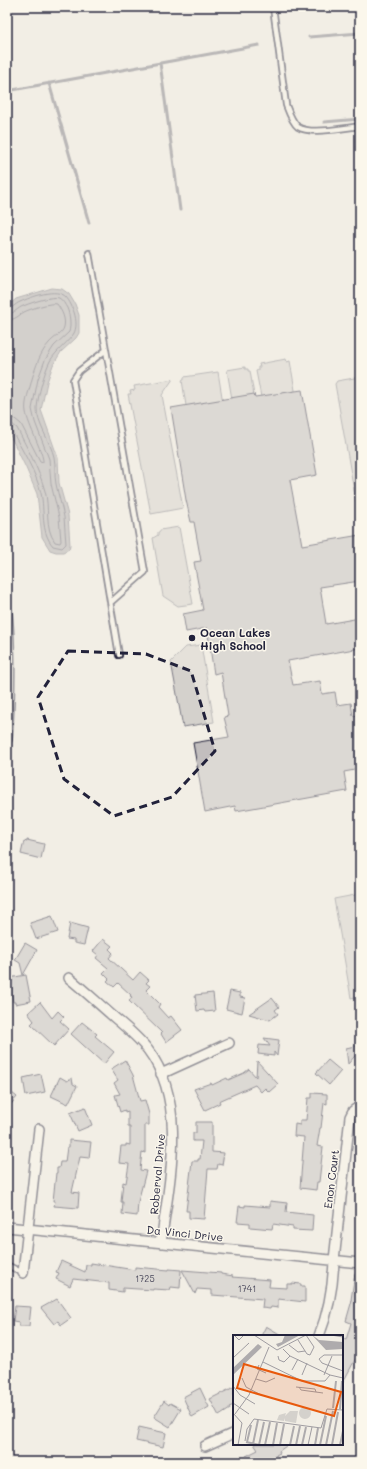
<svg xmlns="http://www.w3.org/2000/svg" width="367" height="1469" font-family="Mali,sans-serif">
  <rect width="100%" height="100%" fill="#f2eee5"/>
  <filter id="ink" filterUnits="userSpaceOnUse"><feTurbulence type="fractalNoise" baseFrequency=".025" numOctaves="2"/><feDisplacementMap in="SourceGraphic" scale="8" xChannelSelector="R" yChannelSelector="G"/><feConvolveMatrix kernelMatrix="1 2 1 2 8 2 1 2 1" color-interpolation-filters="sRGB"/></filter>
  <g filter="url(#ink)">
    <path fill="#d4d1cc" stroke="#7b7a84" d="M286,359L287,362L290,361L296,396L262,402L256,371L258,370V367H260L259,364Z
      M245,367V369H248V371H250L255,401L233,405L227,370Z
      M218,372L223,403L187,412L182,380H184V377Z
      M360,377V503L358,504L356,502L335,384L337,381Z
      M173,379L162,395L183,508L151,514L128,394H131L130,391L135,390L134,386Z
      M179,527L193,604L178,606L163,596L153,538L158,535V532H160V530Z
      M201,645L214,722L183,727L171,662L186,647Z
      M360,894V996L351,998L334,899Z"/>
    <path fill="#aeabad" stroke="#76747f" d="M52,288L62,289L69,294L75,304L79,315V333L76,338L61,352L53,365L47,382L41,410L58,458L59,483L68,515L70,545L69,549L63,552H56L50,550L42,537L37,494L26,468L7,429V307L16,299Z"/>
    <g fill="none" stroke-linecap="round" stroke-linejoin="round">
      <path stroke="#5a5969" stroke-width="1" d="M7,309C12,309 15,304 20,302C31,297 57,287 66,297C73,305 81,326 72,336C64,346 57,350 50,361C44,373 38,395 37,408C36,422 51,443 54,457C56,466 54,475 56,484C58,495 62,506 64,517C65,526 65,535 66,544L62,548L53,546C40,531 45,511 41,493C36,472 22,450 12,431L7,428
        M7,314C13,314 16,310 21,307C27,304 53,295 59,298C63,300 65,305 67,308C70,315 71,325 69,332L54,346L45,360L38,379L32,409L35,422L49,459L51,484L59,517L61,541L60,543L55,542C44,527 50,507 45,491C39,469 27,448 17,428L12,424L7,423
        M7,320C15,320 18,316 24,312C30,309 51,302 57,304C62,311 66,319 64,327C63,333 53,338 49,343C40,353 36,366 32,379C30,389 24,402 26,412C28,425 44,454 43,462L40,461L21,424L15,419L7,417"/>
      <path stroke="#76747f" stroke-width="3" d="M309,37L360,33
        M160,63L180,210
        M49,83L89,223
        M7,91L259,45
        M324,122L360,119"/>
    </g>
    <path fill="#c2bebe" stroke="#22223b" d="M302,390L317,475L290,480L302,545L360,535V581L320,587L326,624L360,618V648L288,661L293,685L320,681L322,694L335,692L337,705L351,703L353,716L360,715V769L344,772L347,791L236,811L235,806L205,812L193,743L229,737L224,717L228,716L221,672L214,674L207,628L186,632L183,614L203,610L194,562L201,561L194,522H191L186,500L171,408L254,394L255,397Z
      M27,840L44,844L41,859L21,854L24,841L27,842Z
      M52,916L58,932L36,939L30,923Z
      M70,923L88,928L84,945L74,943V940L67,939Z
      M103,939L112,946L109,949L113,953L109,958L133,980L140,972L149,980L146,983L150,986L146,990L160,1004L158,1007L168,1018L171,1016L182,1030L166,1042L161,1034L162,1033L129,1001L132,997L130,996L131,995L118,983L114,987L107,981L109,979L103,973L108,968L96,958L98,955L93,951Z
      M25,943L37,950L23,975L20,963L15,960Z
      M26,975L31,1001L15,1004V1002H13L9,978Z
      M230,991L240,993V997L245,998L242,1013L226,1009Z
      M213,993L215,1011L205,1012L204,1010L197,1011L195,995Z
      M272,998L279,1007L275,1010L278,1014L270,1020L249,1014Z
      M40,1002L52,1018L58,1011L64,1017L60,1021L69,1029L54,1046L31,1024L34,1021L28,1013Z
      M82,1022L97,1034L95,1036L114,1052L104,1064L71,1034Z
      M264,1038L279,1040L277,1056L274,1052V1056L258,1054L259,1045L270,1046Z
      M355,1046H360V1050L348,1064L346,1048Z
      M125,1060L133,1075L140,1101L145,1100L149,1114V1125H145V1153L142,1152L140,1170L146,1171L138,1202L137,1216L122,1214L123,1202H121L123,1182L126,1183L129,1164L119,1163L121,1146H126V1144L130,1145V1127H128V1112L125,1113V1110L120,1112L115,1095L120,1094L114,1083L118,1080L111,1069Z
      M328,1060L341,1071L329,1085L316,1073Z
      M257,1061L278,1084L269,1092L265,1088L261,1092L255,1085L219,1101L220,1103L205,1110L194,1089L211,1083L212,1085L227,1078L228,1080L244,1073L249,1069L256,1077Z
      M41,1074L45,1092L26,1096L23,1078Z
      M60,1077L67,1081L72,1078L73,1084L77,1086L68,1104L51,1096Z
      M7,1089L17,1097L7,1109Z
      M312,1093L327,1094V1104L324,1103L321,1128H320L317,1146L323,1147L319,1182H317L316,1190L300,1188L304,1137L294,1136L295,1124L300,1125V1120H306L308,1098H312Z
      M85,1107L92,1125L78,1131L70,1113Z
      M196,1122H212V1152L224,1153L222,1165L218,1164L217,1169H208L204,1219L189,1218V1211H186L192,1161H198V1159H200L202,1141H193V1133H196Z
      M69,1140L91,1142L89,1158L80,1157L72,1192L79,1193L78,1208L54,1206L55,1201H53L56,1173H57V1168H59L60,1162H65L67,1147H69Z
      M270,1201L287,1203L286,1212L313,1215L312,1231L293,1230V1227L273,1224L272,1229L250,1227V1223L237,1222L239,1206L245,1207V1205L270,1207Z
      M61,1261L85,1272L86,1265H91V1263L135,1270V1267L169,1270V1269L181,1270L180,1288L171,1287L170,1290L153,1289V1290L123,1288V1292L109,1290V1283L73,1279L70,1286L56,1279L59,1273L56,1272Z
      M182,1270L221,1273V1274L233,1276L232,1277L270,1280L269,1287L287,1288V1284H292V1283L301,1284V1286H305V1302L278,1299V1308L271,1307L270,1309L262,1308L263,1299L212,1295V1290L197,1289L195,1294Z
      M355,1273H360V1360L356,1358L342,1384V1338L346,1340L351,1323L346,1321L352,1300H351Z
      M57,1299L71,1318L61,1325L58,1321L54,1324L41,1308Z
      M15,1306L31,1307L29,1326H19V1322L13,1321Z
      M266,1326L283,1336H261Z
      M234,1387V1405L229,1407L230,1409L219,1416L210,1399Z
      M200,1388L209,1407L192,1417L183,1397Z
      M164,1401L169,1405L170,1403L181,1409L170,1427L154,1417Z
      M139,1427L166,1433L163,1447L136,1441Z
      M254,1444H289L279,1451L280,1453L276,1455L277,1461L272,1458L265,1462H248L246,1456L258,1450Z"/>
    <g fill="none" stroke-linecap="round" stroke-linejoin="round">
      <g stroke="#22223b" stroke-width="8">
        <path id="service" d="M273,7L286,105C289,113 292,122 298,127C310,135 345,128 360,126
          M89,253L145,572L111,602
          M106,350L79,371L73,380L119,655
          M7,1265L23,1273"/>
      </g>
      <g stroke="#22223b" stroke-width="12">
        <path id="minor" d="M7,612C11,655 10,697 7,739
          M69,978C85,991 100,1005 115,1018C127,1028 139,1038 148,1050C188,1103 169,1182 161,1243
          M161,1074L229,1043
          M7,1227L360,1263
          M23,1273L39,1129
          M319,1336C329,1311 333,1287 334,1260L350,1117L353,1111L360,1106
          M205,1446L234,1433"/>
      </g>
      <use href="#service" stroke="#fbf7ec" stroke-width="4.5"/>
      <use href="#minor" stroke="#fbf7ec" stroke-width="9"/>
    </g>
  </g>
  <path d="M0 0H367V1469H0ZM68,651L146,654L191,671L215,751L172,797L114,816L64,779L38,697Z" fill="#f2eee5" fill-opacity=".55" fill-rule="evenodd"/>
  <path fill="none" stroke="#22223b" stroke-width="3" stroke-dasharray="8 5" stroke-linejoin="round" d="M68,651L146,654L191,671L215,751L172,797L114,816L64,779L38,697Z"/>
  <circle fill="#22223b" stroke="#fbf7ec" stroke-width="1.5" cx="192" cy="638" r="4"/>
  <g text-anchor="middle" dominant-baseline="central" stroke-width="3" stroke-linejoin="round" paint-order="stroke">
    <g font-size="9" fill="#4a495c">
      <text x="145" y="1278">1725</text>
      <text x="247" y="1288">1741</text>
    </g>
    <g font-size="11" font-weight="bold" fill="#22223b" stroke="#fbf7ec" text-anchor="start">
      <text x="200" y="632">Ocean Lakes<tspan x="200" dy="13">High School</tspan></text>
    </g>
    <g font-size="11" fill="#22223b" stroke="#fbf7ec">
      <text transform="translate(157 1174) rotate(-85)">Roberval Drive</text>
      <text transform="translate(331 1179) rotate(-83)">Enon Court</text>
      <text transform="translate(185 1233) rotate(6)">Da Vinci Drive</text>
    </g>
  </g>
  <g transform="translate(233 1335)">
    <rect width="110" height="110" fill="#f2eee5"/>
    <path d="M66 78a6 6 0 1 1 12 0a6 6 0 1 1-12 0ZM57,76H65L63,88L52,86V83L51,86L44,85L46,80L53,78L52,81Z" fill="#d4d1cc"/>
    <path d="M52,0H67L45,12L43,9L49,7ZM79,0L86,5L110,7V14L93,15ZM25,9L29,12L0,40V33Z" fill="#aeabad"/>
    <path fill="none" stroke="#aeabad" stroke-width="2" d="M100,73L103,46M107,74L109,46M13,107L27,110M14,107L18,90M20,109L25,85M26,110L31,87M32,110L37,87M40,110L44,88M47,110L51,89M57,110L61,91M63,110L67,91M69,110L73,92M82,110L85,93M87,110L93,81M93,110L100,76M99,110L105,77M107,110L110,96"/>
    <path fill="none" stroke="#9f9ca1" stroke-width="1" d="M1,0L6,5L11,0M21,0L44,15L73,0M98,0L110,2M65,5L74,19L77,20L81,12L73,0M56,10L65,17L72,16M50,14L57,21L97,40L110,43M110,20H91L86,24L89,28L110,36M45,21L46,25L51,27L57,21M0,23L16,8M30,27L69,46H92L97,40M26,30L24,34L33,38M59,35L65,24M69,40L74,28M91,40L99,21M9,43L13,52L28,60M23,44L33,47L42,43M0,51L7,60L22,69M63,52L82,54L83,57M66,52L68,55L90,58M0,68L16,79M0,78L9,88L5,110M2,79L16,60L36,12M12,106L14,94L21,84L88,93L94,74L110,75M75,110L79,92"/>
    <path fill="#e8590c" fill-opacity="0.15" stroke="#e8590c" stroke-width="2" d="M11,29L108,57L101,81L4,53Z"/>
    <rect width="110" height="110" fill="none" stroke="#22223b" stroke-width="2"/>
  </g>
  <rect width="367" height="1469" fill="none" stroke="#fbf7ec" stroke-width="24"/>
  <rect x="12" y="12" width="343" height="1445" fill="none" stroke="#22223b" stroke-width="1.5" filter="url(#ink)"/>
</svg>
